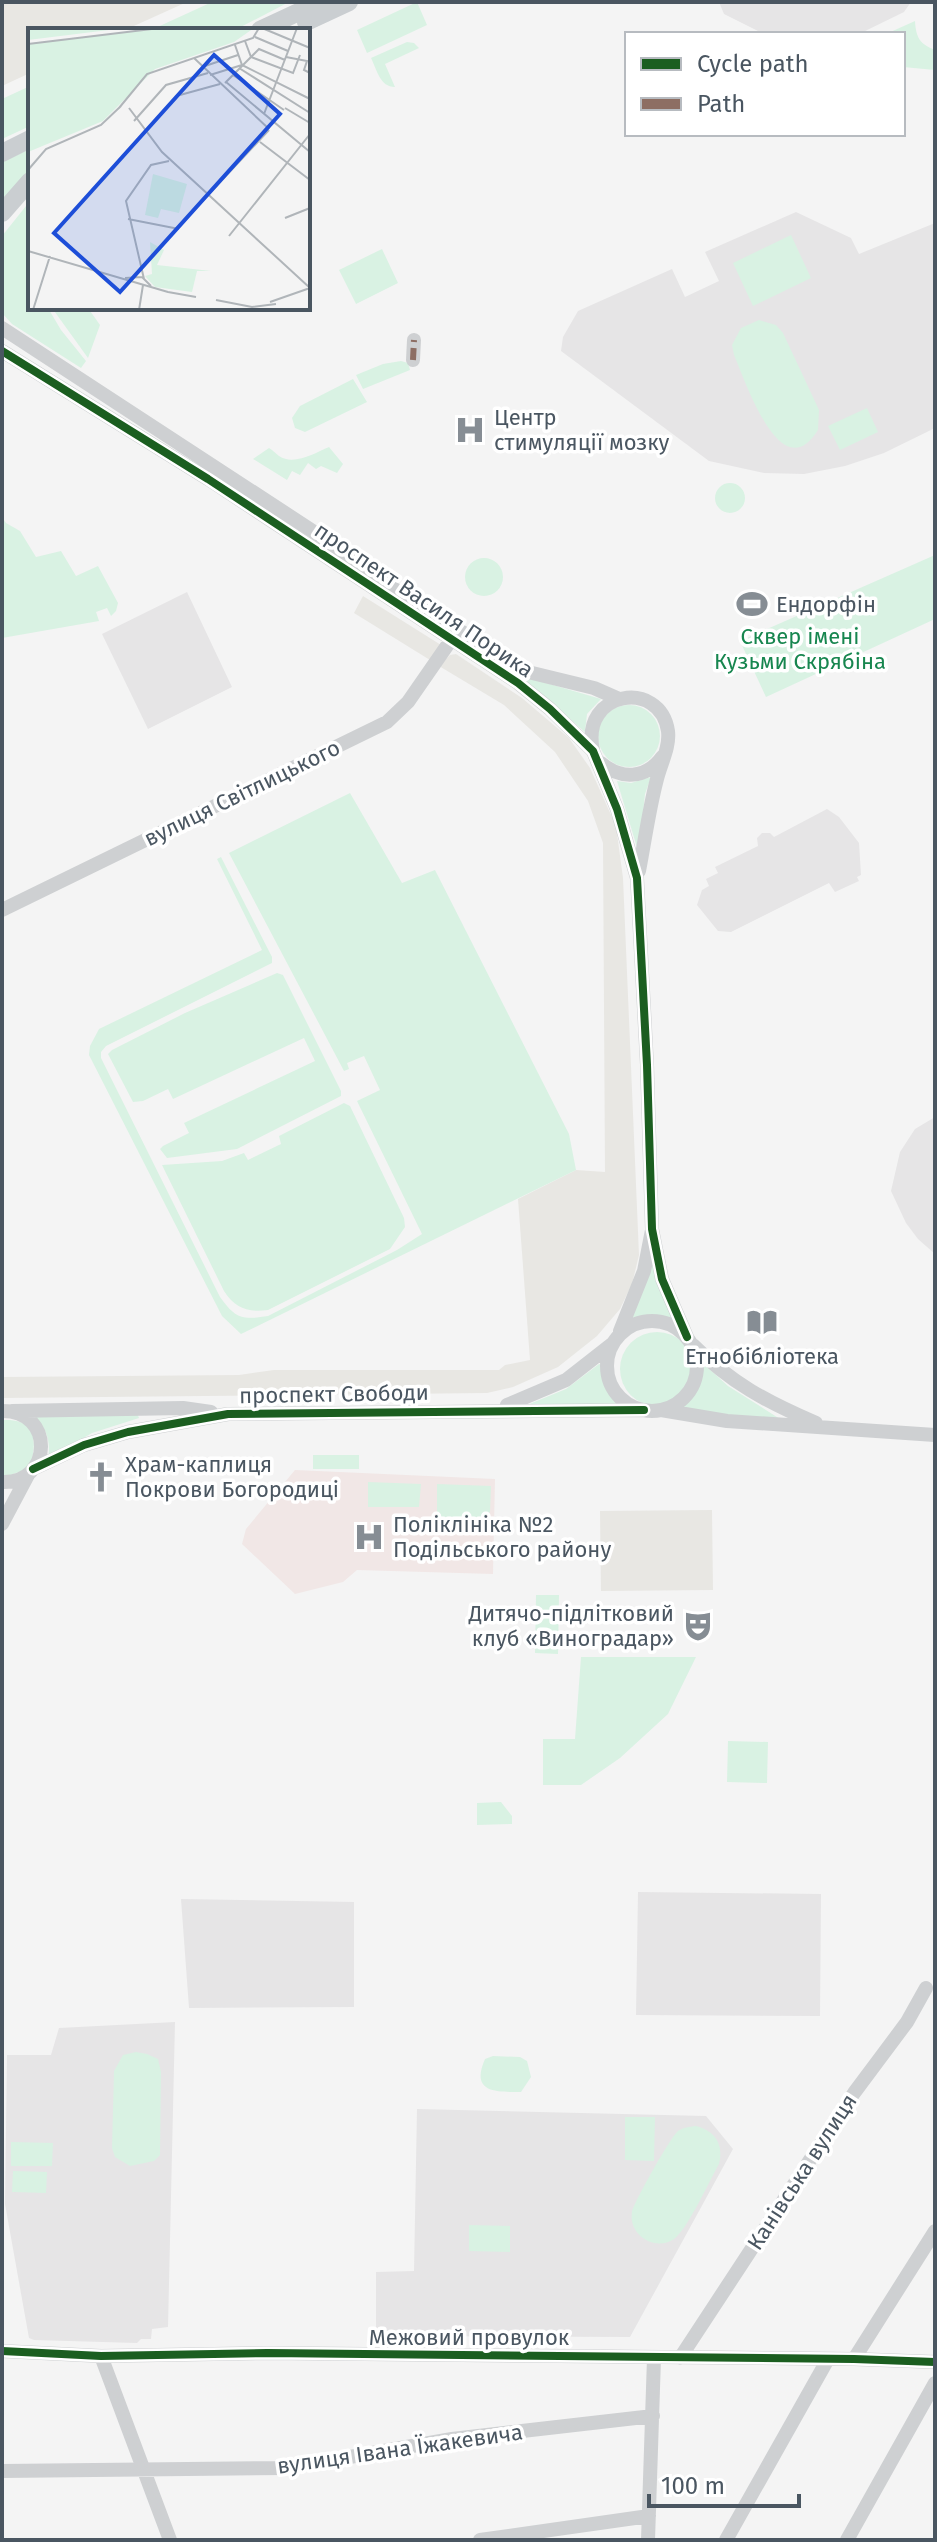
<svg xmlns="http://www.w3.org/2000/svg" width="937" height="2542" font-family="'Fira Sans',sans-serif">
  <rect width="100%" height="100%" fill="#f4f4f4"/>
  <path fill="#e8e7e3" d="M2,2H187L125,30H30V73L2,86Z
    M363,596L441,645L430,660L354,613Z
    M456,654L522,698L569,738L590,768L616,826L623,878L639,1255L632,1284L620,1309L597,1336L558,1367L513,1387L487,1393L2,1398V1377L239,1375L274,1370H499L505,1365L530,1360L518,1199L576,1170L605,1172L603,843L588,801L555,752L504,705L439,666L450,655Z
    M712,1510L713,1590L601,1591L600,1511Z"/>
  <path fill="#e6e5e6" d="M719,2H911L904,12L859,34H764L724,14Z
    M796,212L851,238L859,254L935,223V428L884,453L845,466L804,474L764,473L709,461L561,351L563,337L578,311L672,269L685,297L719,281L705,252Z
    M187,592L232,687L148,729L102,634Z
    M827,809L839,817L859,843L861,875L857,877L859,881L835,892L829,883L731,932L718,931L697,905L702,890L709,886L706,879L718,873L715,867L758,846L757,838L762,833H770L774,837Z
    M935,1117V1254L918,1239L906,1223L891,1191L900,1152L915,1129Z
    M638,1892L821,1894L820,2016L636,2015Z
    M181,1899L354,1902V2007L189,2008Z
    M175,2022L168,2327L152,2329L151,2339H141L137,2343L34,2340L29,2338L5,2204L7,2055H51L59,2028Z
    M417,2109L706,2116L733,2149L630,2337L376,2336V2272L414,2271Z"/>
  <path fill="#f1e7e6" d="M295,1470L495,1479L493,1574L357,1570L343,1582L295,1594L242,1544L246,1529Z"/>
  <path fill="#d9f2e3" d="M212,2H289L235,30H151Z
    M417,2L427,25L367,53L357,30Z
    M915,21C916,38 920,44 935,50V70L903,67V34H886Z
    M407,42L414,43L419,48L385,64L395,87C380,87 377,70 371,58Z
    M30,86V126L2,139V99Z
    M30,149V170L2,201V162Z
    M30,201V308H48L61,330L86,361L81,368L12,324L2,313V236Z
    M791,235L811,278L753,306L733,263Z
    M382,249L398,283L356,304L339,270Z
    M52,308H88L100,325L88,358Z
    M759,320L776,325L783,333L819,410L818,430C781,490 745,380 734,355L732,345L741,328Z
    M401,361L408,363L410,370L363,389L356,375L383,364Z
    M353,379L367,402L305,432L295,428L292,418L300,406Z
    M867,408L878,432L840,450L828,426Z
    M329,447L343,464L337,473L321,466L316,469L308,463L300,475L292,471L287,480L253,459L269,448C273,450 275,453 279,456C294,466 315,453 329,447Z
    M715 498a15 15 0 1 1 30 0a15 15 0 1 1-30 0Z
    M2,517L6,523L20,531L36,557L61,551L76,576L98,566L118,603L116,611L111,616L107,608L96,612L99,621L2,638Z
    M935,555V619L766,697L740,641Z
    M465 577a19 19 0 1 1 38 0a19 19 0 1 1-38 0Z
    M519,675L601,699L587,714L585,732Z
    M598 736a31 31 0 1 1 62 0a31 31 0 1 1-62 0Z
    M651,777L645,794L639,854L617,781L631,783Z
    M350,793L402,883L435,870L569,1134L576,1170L241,1334L222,1316L89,1055L90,1046L99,1029L262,950L217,859L221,857L272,957V963L106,1046L101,1052V1058L220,1297C236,1319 242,1320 268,1316L397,1250L422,1234L357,1101L380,1090L364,1056L347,1063L349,1069L344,1071L229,853Z
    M277,973L283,975L341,1091V1096L237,1149L167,1158L160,1149L163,1146L189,1133L184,1123L315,1061L304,1038L173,1099L168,1089L143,1101L133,1102L108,1054L112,1050L185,1013Z
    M344,1103L350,1106L404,1218L405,1227L390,1249L268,1310C248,1313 235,1308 224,1291L162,1165L222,1161L244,1153L248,1160L281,1144L279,1136Z
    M650,1260L676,1323C660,1314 650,1314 632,1318Z
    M620 1369a37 37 0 1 1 74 0a37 37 0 1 1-74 0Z
    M599,1364L602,1365L605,1383L618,1405H527L566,1389Z
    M706,1366L728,1386L780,1419L779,1423L678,1409C693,1399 702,1386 702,1367Z
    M137,1413L139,1418L92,1433L48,1459C51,1442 47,1429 35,1417Z
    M2,1420C38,1418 37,1442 30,1468L2,1478Z
    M313,1455H359V1469H313Z
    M368,1482L421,1484L419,1507H368Z
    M437,1484L491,1486L490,1512L481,1520L437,1518Z
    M536,1595H559L558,1654L535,1653Z
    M581,1657H696L668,1714L620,1758L581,1785H543V1739H575Z
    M728,1741L768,1742L767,1783L727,1782Z
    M501,1802L512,1816V1824L477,1825V1803Z
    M136,2052L147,2054L158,2059L161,2072L160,2155L154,2161L130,2166L115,2157L112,2148L114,2071L123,2055Z
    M493,2056L520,2057L527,2061L531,2077L521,2092C496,2092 470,2093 485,2059Z
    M625,2117H655L654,2161L625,2160Z
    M696,2126C715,2131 724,2144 719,2164C709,2181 688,2229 674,2239C655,2252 628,2235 632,2212C634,2202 670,2138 678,2131C684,2127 689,2127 696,2126Z
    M11,2142L53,2143L52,2166H11Z
    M13,2171L47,2172L46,2193L12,2192Z
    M469,2225L510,2226V2252L469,2251Z"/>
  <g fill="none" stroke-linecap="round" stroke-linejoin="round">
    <path stroke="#ced0d2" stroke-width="14" d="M2,328L331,543L391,587L524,671L594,688L619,699
      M2,351L208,479L518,683L550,709L593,751L617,809L637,878L647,1065L652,1229L662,1279L687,1337
      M413,360L414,340
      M593,750C580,691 660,678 668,731C670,747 661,763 657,779C649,809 645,840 639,871
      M601,763C621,780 646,779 662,757
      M2,910L387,722L408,702L451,640
      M607 1366a45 45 0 1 1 90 0a45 45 0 1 1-90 0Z
      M620,1331L644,1271L652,1230
      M693,1345C731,1383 767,1402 816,1423
      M507,1405L566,1380L612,1344
      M661,1410L727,1421L935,1435
      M2,1411C55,1410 53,1484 2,1482
      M12,1411L183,1408L211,1412
      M33,1469L84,1445L128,1432L228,1414L644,1410
      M2,1524L28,1475
      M2,2351L101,2356L267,2353L854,2359L935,2362
      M101,2356L170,2540
      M680,2358L854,2093L907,2022L926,1988
      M854,2359L935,2231
      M2,2471L287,2468L452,2439L653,2416
      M480,2540L649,2516
      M648,2540L654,2358
      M726,2540L828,2359
      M847,2540L935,2383"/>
    <path stroke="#caced1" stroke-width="18" d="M306,22L349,2
      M260,30L320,2
      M2,153L30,139
      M2,213L30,181"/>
    <path stroke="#8d6e63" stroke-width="6" stroke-dasharray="12 6" stroke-linecap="butt" d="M413,360L414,340"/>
    <g stroke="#fff" stroke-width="13">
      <path id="cycleway" d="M2,351L208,479L518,683L550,709L593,751L617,809L637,878L647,1065L652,1229L662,1279L687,1337
        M33,1469L84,1445L128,1432L228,1414L644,1410
        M2,2351L101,2356L267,2353L854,2359L935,2362"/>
    </g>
    <use href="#cycleway" stroke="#1b5e20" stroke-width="8"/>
  </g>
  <defs>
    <g id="hospital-bare" transform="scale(2.4)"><path d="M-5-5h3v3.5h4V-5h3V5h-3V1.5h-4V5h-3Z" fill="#868d94" stroke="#fff" stroke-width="2.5" paint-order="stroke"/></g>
    <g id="stadium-bare" transform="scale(2.4)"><path d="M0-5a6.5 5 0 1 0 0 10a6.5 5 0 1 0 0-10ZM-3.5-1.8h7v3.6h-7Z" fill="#868d94" stroke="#fff" stroke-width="2.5" paint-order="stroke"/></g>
    <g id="library-bare" transform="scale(2.4)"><path d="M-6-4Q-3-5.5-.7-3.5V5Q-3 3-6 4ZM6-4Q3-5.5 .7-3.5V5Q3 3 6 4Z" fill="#868d94" stroke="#fff" stroke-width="2.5" paint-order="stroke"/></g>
    <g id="church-bare" transform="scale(2.4)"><path d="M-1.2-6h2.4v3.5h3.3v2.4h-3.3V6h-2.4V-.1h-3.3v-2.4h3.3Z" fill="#868d94" stroke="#fff" stroke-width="2.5" paint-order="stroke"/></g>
    <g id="theatre-bare" transform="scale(2.4)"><path d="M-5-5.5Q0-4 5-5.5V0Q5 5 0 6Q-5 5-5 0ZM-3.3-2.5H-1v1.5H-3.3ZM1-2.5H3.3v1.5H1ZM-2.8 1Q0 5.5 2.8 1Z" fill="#868d94" stroke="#fff" stroke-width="2.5" paint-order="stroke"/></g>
  </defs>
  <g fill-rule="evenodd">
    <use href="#hospital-bare" x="470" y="430"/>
    <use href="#stadium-bare" x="752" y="604"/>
    <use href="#library-bare" x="762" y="1322"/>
    <use href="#church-bare" x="101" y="1477"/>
    <use href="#hospital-bare" x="369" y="1537"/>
    <use href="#theatre-bare" x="698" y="1626"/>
  </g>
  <g text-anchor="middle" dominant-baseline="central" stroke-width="7" stroke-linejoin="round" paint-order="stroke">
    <g font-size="22" fill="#4a5661" stroke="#fff" text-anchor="start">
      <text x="494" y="417">Центр<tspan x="494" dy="25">стимуляції мозку</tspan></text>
      <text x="776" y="604">Ендорфін</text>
      <text x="762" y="1356" text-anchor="middle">Етнобібліотека</text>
      <text x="125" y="1464">Храм-каплиця<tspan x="125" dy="25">Покрови Богородиці</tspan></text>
      <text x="393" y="1524">Поліклініка №2<tspan x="393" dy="25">Подільського району</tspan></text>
      <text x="674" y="1613" text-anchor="end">Дитячо-підлітковий<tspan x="674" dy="25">клуб «Виноградар»</tspan></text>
    </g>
    <g font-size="22" fill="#4a5661" stroke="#fff">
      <text transform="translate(424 600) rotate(34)">проспект Василя Порика</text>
      <text transform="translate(242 793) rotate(-26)">вулиця Світлицького</text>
      <text transform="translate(334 1394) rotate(-1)">проспект Свободи</text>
      <text transform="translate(802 2172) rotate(-57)">Канівська вулиця</text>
      <text x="469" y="2337">Межовий провулок</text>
      <text transform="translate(400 2449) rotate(-8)">вулиця Івана Їжакевича</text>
    </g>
    <g font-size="22" fill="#17864f" stroke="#fff">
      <text x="800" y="636">Сквер імені<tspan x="800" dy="25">Кузьми Скрябіна</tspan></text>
    </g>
  </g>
  <g transform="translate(28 28)">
    <rect width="282" height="282" fill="#f4f4f4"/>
    <path d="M0,0H97L0,12ZM132,0H226L206,14L127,41L75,93L0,124V16ZM125,146L159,156L151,185L133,181L130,190L117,187ZM122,214L136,222L129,237L183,243H169L164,264L127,259L117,248L124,246Z" fill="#d9f2e3"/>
    <path fill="none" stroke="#b0b5b9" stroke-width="2" d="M234,0L282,20M227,9L260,23M217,13L223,29L265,45L272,27M0,16L132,0M207,17L214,37L282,71M258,29L279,33L276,42L282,45M166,30L241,101M174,39L210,27M211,40L282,85M182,47L214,37M205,47L256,82M198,54L282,124M197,55L231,21L257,32M152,67L192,56M91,80L119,46L225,10L231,0M101,80L134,124L282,260M257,80L282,95M236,86L269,0M106,93L138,57L180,45M232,114L282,152M0,142L18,121L73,97L93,78M257,190L282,180M100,191L151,201M149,200L241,102M201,208L282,106M0,223L140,264M97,250L114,249L123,258M116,251L98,173L123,137L141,133M140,264L168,269M188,272L224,279L248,276M242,274L282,260M5,282L22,228M111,282L115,257"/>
    <path fill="#1d4ed8" fill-opacity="0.15" stroke="#1d4ed8" stroke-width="4" d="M186,27L252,86L92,264L26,205Z"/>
    <rect width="282" height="282" fill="none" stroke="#4a5661" stroke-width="4"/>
  </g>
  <rect width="937" height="2542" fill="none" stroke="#4a5661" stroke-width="8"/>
  <rect x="625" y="32" width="280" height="104" fill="#ffffff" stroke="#b7bbc0" stroke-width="2"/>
  <rect x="641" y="58" width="40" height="12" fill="#1b5e20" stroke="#b7bbc0" stroke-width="2"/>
  <text x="697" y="72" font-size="24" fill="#4a5661">Cycle path</text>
  <rect x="641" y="98" width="40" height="12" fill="#8d6e63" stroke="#b7bbc0" stroke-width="2"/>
  <text x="697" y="112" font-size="24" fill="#4a5661">Path</text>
  <path d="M649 2494v12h150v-12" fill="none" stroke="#4a5661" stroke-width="4"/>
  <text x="661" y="2494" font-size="24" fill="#4a5661" stroke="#ffffff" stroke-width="6" paint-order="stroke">100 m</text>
</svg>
